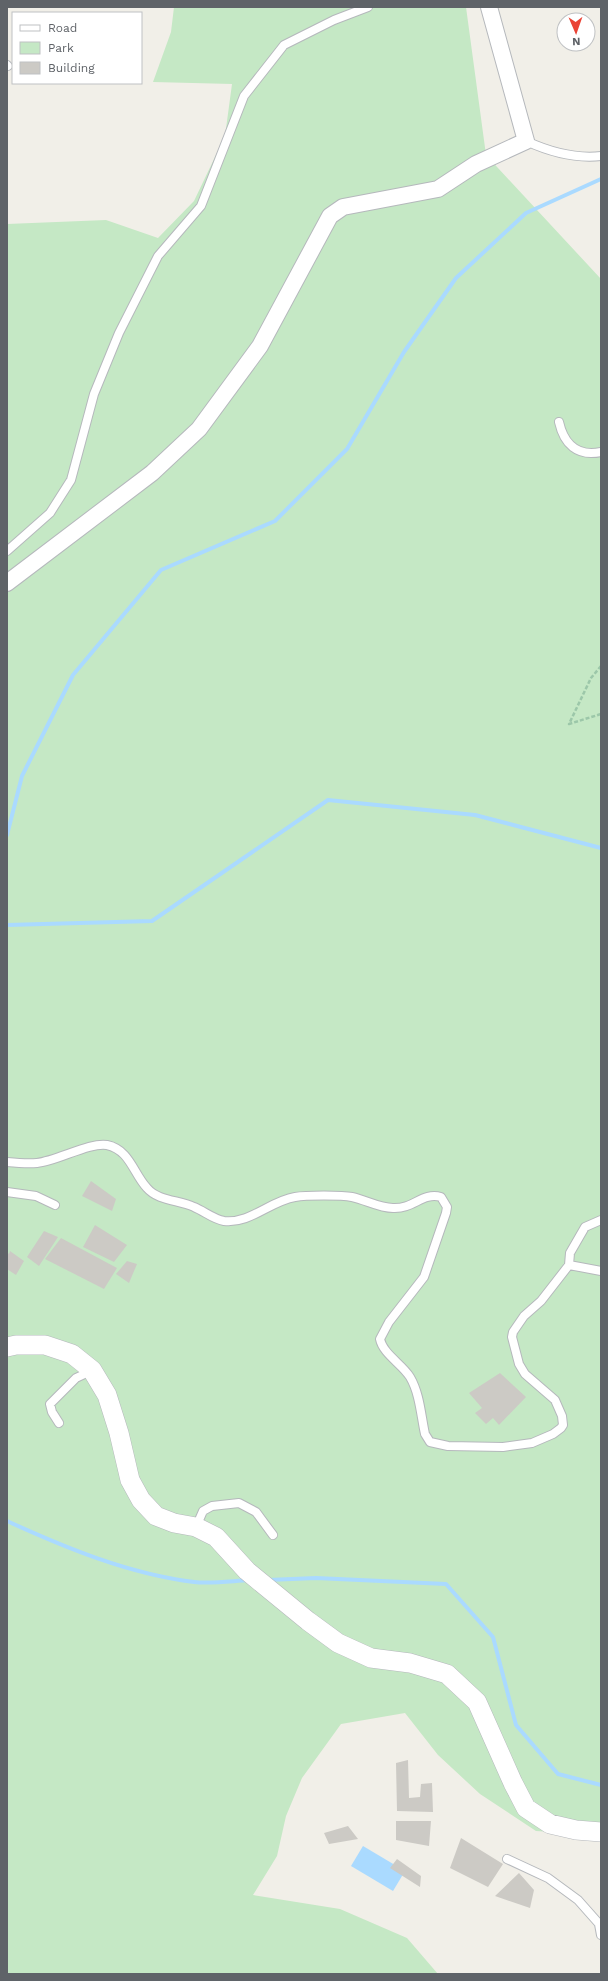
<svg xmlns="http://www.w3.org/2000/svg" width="608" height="1981" font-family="'Work Sans',sans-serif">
  <rect width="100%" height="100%" fill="#f1efe8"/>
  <path fill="#c5e8c5" d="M174,7H466L486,155L601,279V1835L536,1831L480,1794L438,1755L405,1713L341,1724L302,1778L286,1816L277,1856L253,1895L340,1909L407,1938L438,1974H7V224L106,220L158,238L194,201L225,136L232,84L153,82L171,32Z"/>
  <path fill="#aadaff" d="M363,1846L405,1871L393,1891L351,1866Z"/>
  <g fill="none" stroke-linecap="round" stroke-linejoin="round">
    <path stroke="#aadaff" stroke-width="4" d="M7,835L22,776L73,675L161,570L275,521L347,449L404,352L456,278L526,213L601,179
      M7,925L152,921L328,800L475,815L601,848
      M7,1521C66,1548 129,1574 194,1582C212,1584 231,1581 249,1580
      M268,1580L316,1578L446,1584L493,1637L516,1725L558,1774L601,1785"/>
  </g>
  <path fill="#cccac5" d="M91,1181L116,1199L112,1211L82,1196Z
    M95,1225L127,1245L114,1262L83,1247Z
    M44,1231L58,1237L39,1266L27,1257Z
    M61,1238L117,1268L104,1289L45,1259Z
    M10,1251L24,1261L16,1275L7,1269V1252L9,1254Z
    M127,1261L137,1264L129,1283L116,1274Z
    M500,1373L526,1397L499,1425L493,1418L486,1424L475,1413L482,1408L469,1393Z
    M408,1760L409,1798L420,1797L421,1784L432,1783L433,1812L397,1811L396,1763Z
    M396,1821H431L429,1846L396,1840Z
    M348,1826L358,1839L329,1844L324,1833Z
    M461,1838L503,1864L488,1887L450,1868Z
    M397,1859L421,1876L420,1887L390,1868Z
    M519,1873L534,1890L530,1908L495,1896Z"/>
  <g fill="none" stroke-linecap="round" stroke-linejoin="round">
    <g stroke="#b5b8bc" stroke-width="10">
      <path id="service" d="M7,65L8,66
        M526,141C550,152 574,159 601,156
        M559,422C564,444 577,457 601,452
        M7,551L50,513L71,480L94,394L119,333L158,256L201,206L244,96L284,45L334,20L368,7
        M7,1162C17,1163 28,1164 37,1163C57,1161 90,1142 107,1145C130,1150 133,1173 147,1188C158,1201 179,1200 194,1207C204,1211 213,1219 224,1221C250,1224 270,1201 295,1197C306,1195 342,1195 352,1197C366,1200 379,1208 393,1208C414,1209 422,1192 441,1197L447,1207L446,1213L424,1277L389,1322L380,1339C383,1354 402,1364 410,1377C420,1394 421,1416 425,1434L430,1442L448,1446L503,1447L532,1443L553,1434L561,1428L563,1425L562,1416L555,1400L525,1374L519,1364L512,1337L513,1332L524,1316L541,1301L569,1265L570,1253L585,1227L601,1220
        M7,1192L36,1196L55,1205
        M569,1265L601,1271
        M59,1423L52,1412L50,1404L76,1378L91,1371
        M196,1527L203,1511L212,1506L239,1503L256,1512L273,1535
        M507,1859L548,1878L578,1900L601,1926
        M599,1924L601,1935"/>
    </g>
    <g stroke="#b5b8bc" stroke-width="18">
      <path id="minor" d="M7,583L152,473L199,429L260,346L330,216L343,207L438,189L476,164L526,141L489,7"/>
    </g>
    <g stroke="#b5b8bc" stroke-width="20">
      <path id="tertiary" d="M7,1347L16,1345H45L72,1354L92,1370L107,1395L119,1433L130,1480L141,1500L156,1516L174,1523L196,1527L216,1537L247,1571L308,1621L338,1643L371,1658L410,1663L447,1674L477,1702L513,1783L526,1808L550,1824L576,1830L601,1832"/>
    </g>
    <path stroke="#9cc7a9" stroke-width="2.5" stroke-dasharray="4 2" stroke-linecap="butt" d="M601,666L591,678L569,724L601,714"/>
    <use href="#service" stroke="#fff" stroke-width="8"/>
    <use href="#minor" stroke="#fff" stroke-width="16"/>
    <use href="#tertiary" stroke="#fff" stroke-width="19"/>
  </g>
  <rect width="608" height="1981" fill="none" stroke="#5f6368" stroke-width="16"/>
  <rect x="12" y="12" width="130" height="72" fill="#ffffff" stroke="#bfc1c3"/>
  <rect x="20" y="25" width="20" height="6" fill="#ffffff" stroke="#bfc1c3"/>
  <text x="48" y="32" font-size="12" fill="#5f6368">Road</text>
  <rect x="20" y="42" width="20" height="12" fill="#c5e8c5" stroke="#bfc1c3"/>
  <text x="48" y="52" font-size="12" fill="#5f6368">Park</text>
  <rect x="20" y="62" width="20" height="12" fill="#cccac5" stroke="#bfc1c3"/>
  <text x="48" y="72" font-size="12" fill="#5f6368">Building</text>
  <g transform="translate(576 32) rotate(178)"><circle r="19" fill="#ffffff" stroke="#bfc1c3"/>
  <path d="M0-3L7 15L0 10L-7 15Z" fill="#ea4335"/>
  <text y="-6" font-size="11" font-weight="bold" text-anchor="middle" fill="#5f6368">N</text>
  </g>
</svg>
